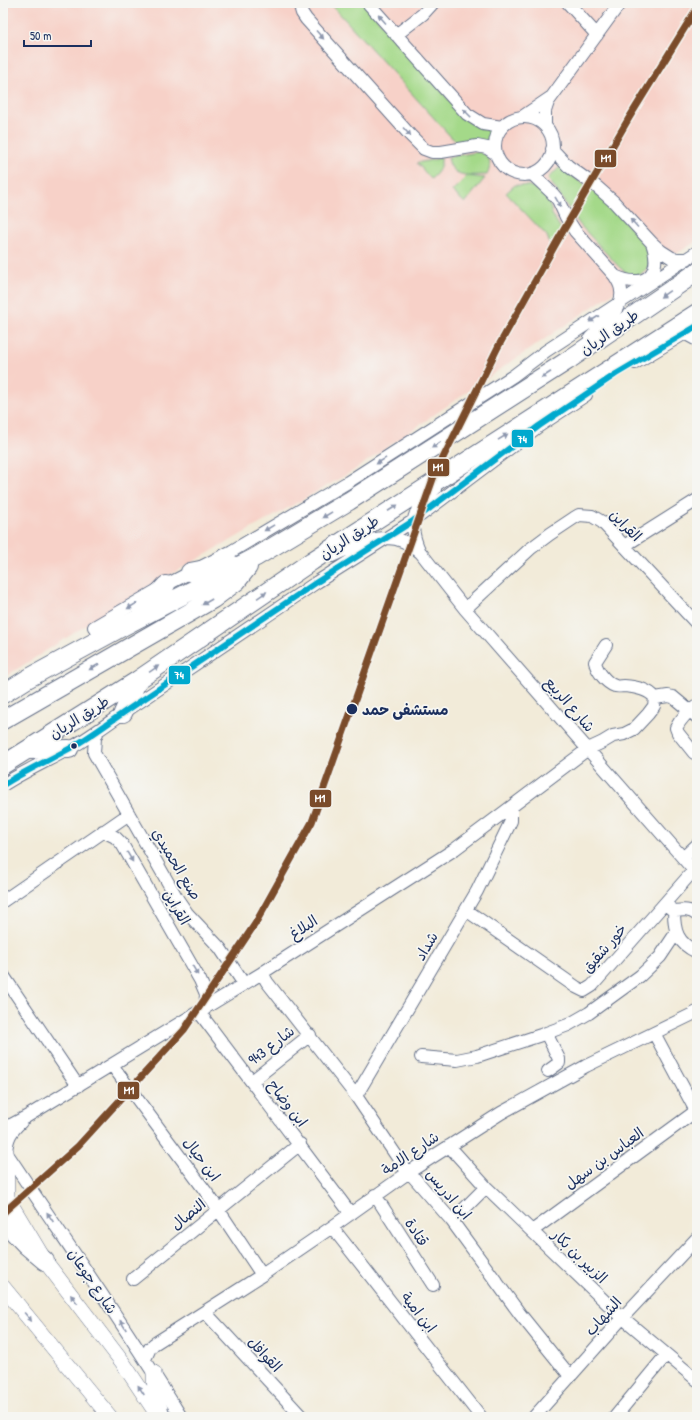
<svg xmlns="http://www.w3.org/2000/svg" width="700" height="1420" font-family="'Patrick Hand','Playpen Sans Arabic',sans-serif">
  <rect width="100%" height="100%" fill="#f6f6f2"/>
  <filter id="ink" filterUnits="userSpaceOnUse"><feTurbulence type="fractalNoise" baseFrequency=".025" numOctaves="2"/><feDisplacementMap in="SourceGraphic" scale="8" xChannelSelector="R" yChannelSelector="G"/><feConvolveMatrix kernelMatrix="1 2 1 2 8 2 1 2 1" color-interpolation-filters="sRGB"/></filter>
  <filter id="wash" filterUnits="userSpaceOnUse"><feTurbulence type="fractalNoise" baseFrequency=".012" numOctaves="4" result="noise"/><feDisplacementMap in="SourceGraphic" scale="16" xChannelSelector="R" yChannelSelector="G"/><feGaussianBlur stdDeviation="0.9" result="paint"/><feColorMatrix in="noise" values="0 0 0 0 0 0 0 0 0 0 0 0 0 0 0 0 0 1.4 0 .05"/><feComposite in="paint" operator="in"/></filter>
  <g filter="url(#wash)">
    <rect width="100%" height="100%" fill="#f2ebd9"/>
    <path fill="#f7d1c8" d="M3,3H697V241L610,295L490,376L353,471L126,600L3,678Z"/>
    <path fill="#a4d989" stroke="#608474" d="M330,3H364L466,119C475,127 483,130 495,131L492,147L459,143L451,137Z
      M478,152C491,154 492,165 487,175C469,175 451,179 448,157Z
      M441,158C442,167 438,173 431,179L417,163Z
      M560,167L593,191L607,203L627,224L649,249L651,265L645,271L638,276L629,275L619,267L580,225L548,178Z
      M467,176L485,178L465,203L452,191Z
      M515,185L530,186L544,193L549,202L552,214L561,229L563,241L556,248L550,244L547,236L506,193Z"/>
  </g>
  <g filter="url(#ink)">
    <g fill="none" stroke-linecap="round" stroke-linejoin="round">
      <g stroke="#667189" stroke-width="14">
        <path id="minor" d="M299,3L302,13L306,19L410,135L424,149L432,152H441L477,146L487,148L496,154
          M368,3L467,114L483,124L502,127
          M568,3L597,35
          M396,35L423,14L433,3
          M522,117L550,98
          M495 146a29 29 0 1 1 58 0a29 29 0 1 1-58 0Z
          M545,126V111L548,102L620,3
          M552,149L568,166L597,187L614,202L652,243L661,251L672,258L677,259H687
          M532,174L552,193L558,200L566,217L575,231L615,276C617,280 621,285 621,291C624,308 601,327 590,338
          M615,276C645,290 663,274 652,243
          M684,333L697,340
          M635,363L697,326
          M624,546L697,500
          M420,552C407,525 413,508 435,489
          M332,556C363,542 392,525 421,553L465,609L697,874
          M465,609L530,549L550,534L574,518L579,515L592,516L602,522L697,624
          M94,627L166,585L232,551L348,482L513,376L546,351L697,252
          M655,698L668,696L673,697L697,717
          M98,731L95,738L94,753L178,900L187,913L220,948L244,984
          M694,753L678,733L676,728C681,718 687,712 697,706
          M3,785C26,770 50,760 74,746C91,736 107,724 123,713L317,582L413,521L539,426L586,395
          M103,831L115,837L122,844L200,980L206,994L205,1009
          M683,858L697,845
          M3,901L129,814
          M669,907L674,911C683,910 690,909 697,915
          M466,910L576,987L584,991L592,986L694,870
          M674,911C674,931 677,943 697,952
          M262,973L267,982L356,1096L404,1167L409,1172L452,1221L520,1314L570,1376
          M3,975L78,1086
          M199,1012L351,1214
          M546,1033L559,1059V1063L548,1071
          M654,1033L697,1113
          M421,1057L457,1060L477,1056L541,1035L568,1025L589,1013L640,976L660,957L676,933
          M112,1065L212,1200L262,1275
          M252,1081L310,1035
          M356,1096L477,891L511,821V807
          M3,1126L11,1125L26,1117L262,973L455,849L588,749L603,742L613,736L624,734L634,729L648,714L654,706L655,698C649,689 635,687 624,686C622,686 617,687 615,686C606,683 597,671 595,662L606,645
          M449,1146L486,1187L617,1313L697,1380
          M4,1149C63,1238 125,1325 181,1417
          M6,1152C7,1138 11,1131 21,1122
          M375,1195L433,1285
          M452,1221L486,1187
          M332,1227L481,1417
          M532,1231L696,1111
          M133,1279L300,1144
          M205,1312L302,1417
          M145,1359L150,1348L154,1344L262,1275L332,1227L409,1172L501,1113L586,1066L697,1012
          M534,1417L623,1317L697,1238
          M615,1417L666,1355"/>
      </g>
      <g stroke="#667189" stroke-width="16">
        <path id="major" d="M6,1152L7,1197
          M3,1191L45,1261L123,1363L159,1417
          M3,1287L110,1417
          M154,1373L155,1392L161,1412"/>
      </g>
      <g stroke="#667189" stroke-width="20">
        <path id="highway" d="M190,572L231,564
          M142,611L166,585
          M3,694L27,679L124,626L256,557L349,501L567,361L697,272
          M123,713L138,680
          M3,720L213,599L237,581L248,567
          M28,750L69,749
          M3,765L138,680L312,561L697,313
          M3,1221L26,1245L45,1261"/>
      </g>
      <use href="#minor" stroke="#fff" stroke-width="12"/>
      <use href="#major" stroke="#fff" stroke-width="15"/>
      <use href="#highway" stroke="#fff" stroke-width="18"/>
      <g stroke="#f6f6f2" stroke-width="9">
        <path id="bus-1" d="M3,785C26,770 50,760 74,746C91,736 107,724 123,713L317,582L413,521L539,426L616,374L697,326"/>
      </g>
      <use href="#bus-1" stroke="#00a9ce" stroke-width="6"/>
      <g stroke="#f6f6f2" stroke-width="10">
        <path id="metro-1" d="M3,1213L78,1146L184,1030L255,924L312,822L434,476L498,347L559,238L629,118L697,8"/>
      </g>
      <use href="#metro-1" stroke="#7a4b2a" stroke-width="7"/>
    </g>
    <defs><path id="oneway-solid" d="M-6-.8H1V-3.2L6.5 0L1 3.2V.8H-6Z"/></defs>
    <g fill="#8d97ae">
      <use href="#oneway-solid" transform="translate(382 19) rotate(-132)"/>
      <use href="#oneway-solid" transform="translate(320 35) rotate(48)"/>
      <use href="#oneway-solid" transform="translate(467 113) rotate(-135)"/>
      <use href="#oneway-solid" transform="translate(407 132) rotate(48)"/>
      <use href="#oneway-solid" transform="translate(558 202) rotate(60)"/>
      <use href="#oneway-solid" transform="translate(634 223) rotate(-132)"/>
      <use href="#oneway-solid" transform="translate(665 294) rotate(145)"/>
      <use href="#oneway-solid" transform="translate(594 319) rotate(147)"/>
      <use href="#oneway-solid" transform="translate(546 375) rotate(147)"/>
      <use href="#oneway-solid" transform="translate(503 437) rotate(-32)"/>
      <use href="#oneway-solid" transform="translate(436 445) rotate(147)"/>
      <use href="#oneway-solid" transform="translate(381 461) rotate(148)"/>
      <use href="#oneway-solid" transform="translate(393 508) rotate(-33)"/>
      <use href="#oneway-solid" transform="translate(327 515) rotate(149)"/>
      <use href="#oneway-solid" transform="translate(269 528) rotate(149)"/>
      <use href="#oneway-solid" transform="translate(262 595) rotate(-34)"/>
      <use href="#oneway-solid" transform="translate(207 602) rotate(150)"/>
      <use href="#oneway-solid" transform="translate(132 606) rotate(149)"/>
      <use href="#oneway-solid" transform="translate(94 667) rotate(150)"/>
      <use href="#oneway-solid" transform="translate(154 669) rotate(-34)"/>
      <use href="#oneway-solid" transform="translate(130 857) rotate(60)"/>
      <use href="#oneway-solid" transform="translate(195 970) rotate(60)"/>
      <use href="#oneway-solid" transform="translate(50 1217) rotate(-124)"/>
      <use href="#oneway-solid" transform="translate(74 1299) rotate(-128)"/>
      <use href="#oneway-solid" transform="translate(28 1317) rotate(50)"/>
      <use href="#oneway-solid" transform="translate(123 1325) rotate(-123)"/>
      <use href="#oneway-solid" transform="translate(141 1390) rotate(-123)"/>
    </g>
  </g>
  <g fill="#1b2f5e" stroke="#f6f6f2" stroke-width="1.5">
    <circle cx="352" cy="709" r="6"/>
    <circle cx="74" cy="746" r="3.5"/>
  </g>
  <g text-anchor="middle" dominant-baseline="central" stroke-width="3.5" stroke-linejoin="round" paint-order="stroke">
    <g font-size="15" fill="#1b2f5e" stroke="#f6f6f2">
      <text transform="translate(609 332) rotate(-35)">طريق الريان</text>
      <text transform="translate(626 525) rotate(46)">القراين</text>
      <text transform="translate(349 537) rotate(-33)">طريق الريان</text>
      <text transform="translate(570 704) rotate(49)">شارع الربيع</text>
      <text transform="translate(79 717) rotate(-32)">طريق الريان</text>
      <text transform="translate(177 864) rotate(59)">صنع الحميدي</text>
      <text transform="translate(177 907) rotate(60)">القراين</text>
      <text transform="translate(303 927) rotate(-33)">البلاغ</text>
      <text transform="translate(426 946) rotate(-59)">شداد</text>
      <text transform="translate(604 948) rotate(-49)">خور شقيق</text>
      <text transform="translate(271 1045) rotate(-38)">شارع 943</text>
      <text transform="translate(288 1103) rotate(53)">ابن وضاح</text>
      <text transform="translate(410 1153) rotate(-34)">شارع الامة</text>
      <text transform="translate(604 1158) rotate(-36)">العباس بن سهل</text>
      <text transform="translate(202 1159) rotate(53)">ابن حيال</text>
      <text transform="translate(449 1194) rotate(50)">ابن ادريس</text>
      <text transform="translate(188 1214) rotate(-39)">النصال</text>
      <text transform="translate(417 1232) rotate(57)">قتادة</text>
      <text transform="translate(580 1256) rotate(44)">الزبير بن بكار</text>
      <text transform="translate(93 1281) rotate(56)">شارع جوعان</text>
      <text transform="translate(419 1312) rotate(52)">ابن امية</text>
      <text transform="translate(603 1316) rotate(-48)">الشهاب</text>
      <text transform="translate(265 1354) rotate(47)">القوافل</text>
    </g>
    <g font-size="15" font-weight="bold" fill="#1b2f5e" stroke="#f6f6f2" text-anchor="start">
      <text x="362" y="709">مستشفى حمد</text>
    </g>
  </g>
  <g stroke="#f6f6f2" stroke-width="1.5">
    <rect x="594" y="149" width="23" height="19" rx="4" fill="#7a4b2a"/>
    <rect x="511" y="429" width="23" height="19" rx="4" fill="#00a9ce"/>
    <rect x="427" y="458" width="23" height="19" rx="4" fill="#7a4b2a"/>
    <rect x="168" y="665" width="23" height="20" rx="4" fill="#00a9ce"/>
    <rect x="309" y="789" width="23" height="19" rx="4" fill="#7a4b2a"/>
    <rect x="117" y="1081" width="23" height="19" rx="4" fill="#7a4b2a"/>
  </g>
  <g font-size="11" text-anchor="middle" font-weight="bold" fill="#fff">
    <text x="606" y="162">M1</text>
    <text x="522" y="443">74</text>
    <text x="438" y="471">M1</text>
    <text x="179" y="679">74</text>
    <text x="320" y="802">M1</text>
    <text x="129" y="1094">M1</text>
  </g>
  <rect width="700" height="1420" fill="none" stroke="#f6f6f2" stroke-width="16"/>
  <path d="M24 40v6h67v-6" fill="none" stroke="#1b2f5e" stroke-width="2"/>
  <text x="30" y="40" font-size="12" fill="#1b2f5e" stroke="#f6f6f2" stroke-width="3" paint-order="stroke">50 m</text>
</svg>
